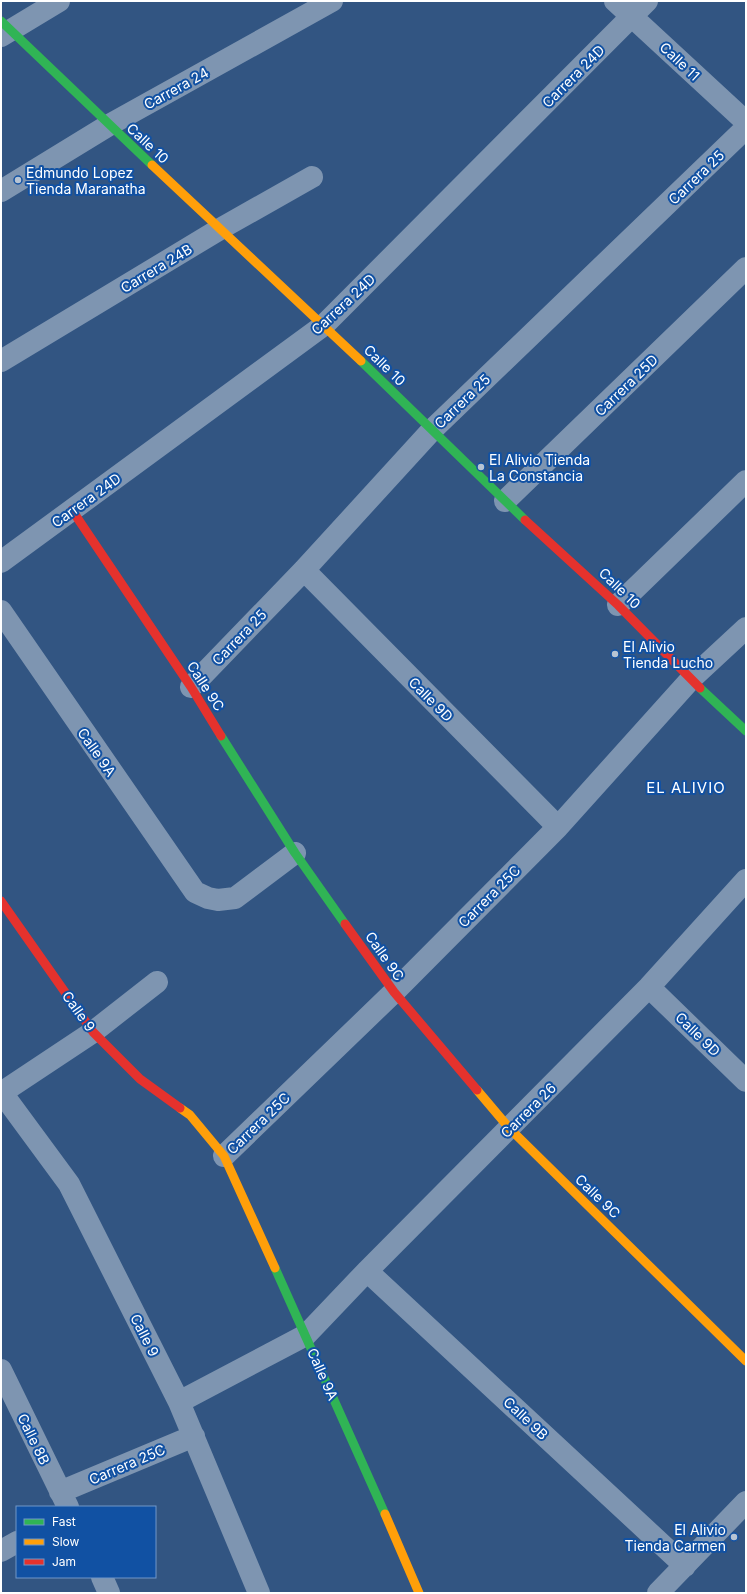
<svg xmlns="http://www.w3.org/2000/svg" width="747" height="1594" font-family="Inter,sans-serif">
  <rect width="100%" height="100%" fill="#325582"/>
  <g fill="none" stroke-linecap="round" stroke-linejoin="round">
    <path stroke="#7e95b1" stroke-width="22" d="M615,1L746,122
      M1,36L59,1
      M1,191L109,125L332,1
      M1,361L220,229L312,177
      M505,501L746,268
      M1,562L324,325L647,1
      M304,570L558,827
      M618,605L746,481
      M1,611L195,892L208,898L218,900L235,898L295,853
      M191,687L304,570L432,430L746,128
      M649,987L746,1081
      M1,1093L93,1032L157,982
      M2,1093L69,1184L179,1402L259,1593
      M224,1156L394,992L558,827L691,679L746,628
      M367,1271L685,1566
      M1,1370L68,1507
      M179,1402L306,1335L367,1271L649,987L746,880
      M60,1492L194,1436
      M1,1551L17,1542
      M102,1577L109,1593
      M658,1593L746,1502"/>
    <path stroke="#30b455" stroke-width="9" d="M1,21L152,165
      M361,361L525,520
      M700,688L746,731
      M221,736L295,853L345,924
      M275,1268L385,1514"/>
    <path stroke="#ff9f0a" stroke-width="9" d="M152,165L361,361
      M477,1090L510,1129L746,1361
      M180,1108L190,1115L224,1156L275,1268
      M385,1514L419,1593"/>
    <path stroke="#e5322d" stroke-width="9" d="M72,510L191,687L221,736
      M525,520L618,605L700,688
      M1,901L93,1032L140,1079L180,1108
      M345,924L394,992L477,1090"/>
  </g>
  <g fill="#b7c4d3" stroke="#1151a3" stroke-width="1.5">
    <circle cx="18" cy="180" r="4"/>
    <circle cx="481" cy="467" r="4"/>
    <circle cx="615" cy="654" r="4"/>
    <circle cx="734" cy="1537" r="4"/>
  </g>
  <g text-anchor="middle" dominant-baseline="central" stroke-width="4" stroke-linejoin="round" paint-order="stroke">
    <g font-size="14" fill="#fff" stroke="#1151a3">
      <text transform="translate(680 61) rotate(43)">Calle 11</text>
      <text transform="translate(573 76) rotate(-45)">Carrera 24D</text>
      <text transform="translate(176 88) rotate(-29)">Carrera 24</text>
      <text transform="translate(148 143) rotate(43)">Calle 10</text>
      <text transform="translate(696 177) rotate(-44)">Carrera 25</text>
      <text transform="translate(156 268) rotate(-31)">Carrera 24B</text>
      <text transform="translate(343 304) rotate(-43)">Carrera 24D</text>
      <text transform="translate(385 365) rotate(44)">Calle 10</text>
      <text transform="translate(626 385) rotate(-44)">Carrera 25D</text>
      <text transform="translate(462 401) rotate(-44)">Carrera 25</text>
      <text transform="translate(86 500) rotate(-36)">Carrera 24D</text>
      <text transform="translate(620 588) rotate(44)">Calle 10</text>
      <text transform="translate(239 637) rotate(-46)">Carrera 25</text>
      <text transform="translate(206 686) rotate(57)">Calle 9C</text>
      <text transform="translate(431 699) rotate(45)">Calle 9D</text>
      <text transform="translate(97 752) rotate(55)">Calle 9A</text>
      <text transform="translate(489 896) rotate(-45)">Carrera 25C</text>
      <text transform="translate(385 956) rotate(55)">Calle 9C</text>
      <text transform="translate(79 1011) rotate(54)">Calle 9</text>
      <text transform="translate(698 1034) rotate(44)">Calle 9D</text>
      <text transform="translate(528 1110) rotate(-45)">Carrera 26</text>
      <text transform="translate(258 1123) rotate(-44)">Carrera 25C</text>
      <text transform="translate(598 1196) rotate(44)">Calle 9C</text>
      <text transform="translate(145 1335) rotate(63)">Calle 9</text>
      <text transform="translate(323 1374) rotate(66)">Calle 9A</text>
      <text transform="translate(526 1418) rotate(43)">Calle 9B</text>
      <text transform="translate(34 1439) rotate(64)">Calle 8B</text>
      <text transform="translate(127 1464) rotate(-23)">Carrera 25C</text>
    </g>
    <g font-size="14" fill="#fff" stroke="#1151a3" text-anchor="start">
      <text x="26" y="172">Edmundo Lopez<tspan x="26" dy="16">Tienda Maranatha</tspan></text>
      <text x="489" y="459">El Alivio Tienda<tspan x="489" dy="16">La Constancia</tspan></text>
      <text x="623" y="646">El Alivio<tspan x="623" dy="16">Tienda Lucho</tspan></text>
      <text x="726" y="1529" text-anchor="end">El Alivio<tspan x="726" dy="16">Tienda Carmen</tspan></text>
    </g>
    <g font-size="15" letter-spacing="1" fill="#fff" stroke="#1151a3">
      <text x="686" y="787">EL ALIVIO</text>
    </g>
  </g>
  <rect width="747" height="1594" fill="none" stroke="#ffffff" stroke-width="4"/>
  <rect x="16" y="1506" width="140" height="72" fill="#1151a3" stroke="#7097c8"/>
  <rect x="24" y="1519" width="20" height="6" fill="#30b455" stroke="#7097c8"/>
  <text x="52" y="1526" font-size="12" fill="#ffffff">Fast</text>
  <rect x="24" y="1539" width="20" height="6" fill="#ff9f0a" stroke="#7097c8"/>
  <text x="52" y="1546" font-size="12" fill="#ffffff">Slow</text>
  <rect x="24" y="1559" width="20" height="6" fill="#e5322d" stroke="#7097c8"/>
  <text x="52" y="1566" font-size="12" fill="#ffffff">Jam</text>
</svg>
